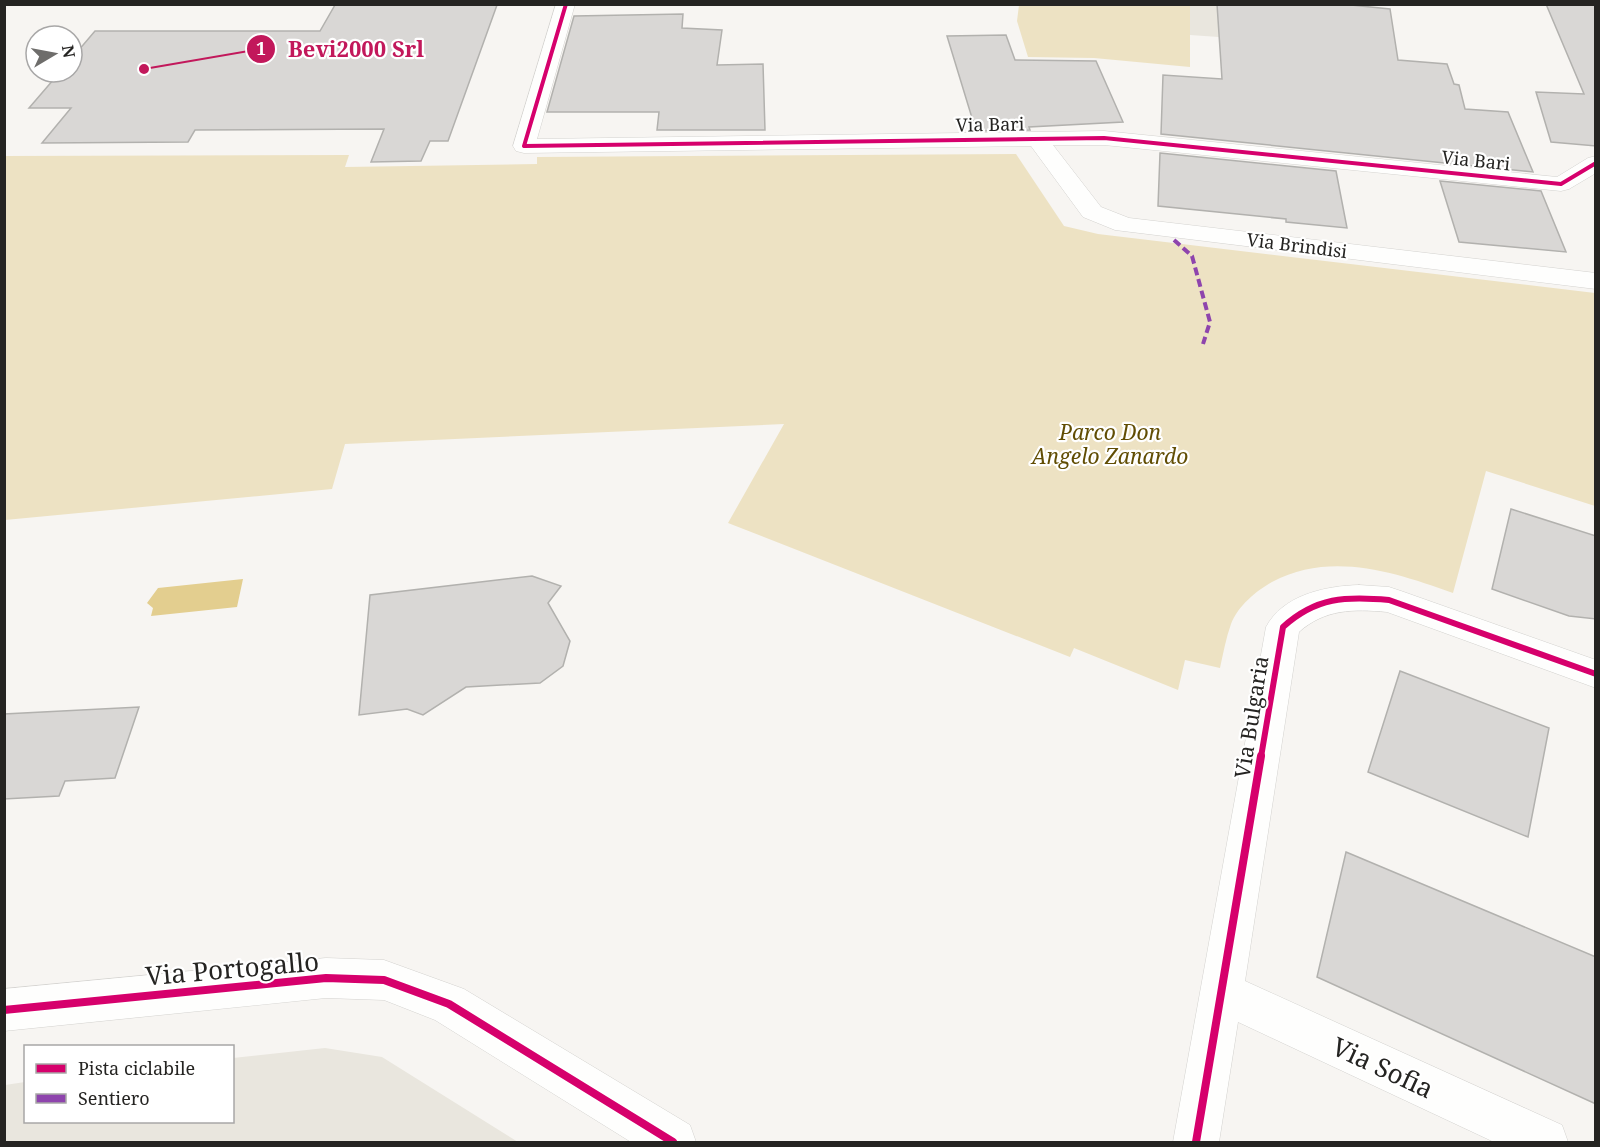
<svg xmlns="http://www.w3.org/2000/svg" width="1600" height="1147" font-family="'Noto Serif',serif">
  <rect width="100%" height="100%" fill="#f7f5f2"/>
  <path fill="#e9e6de" d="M1190,5H1342L1330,45L1190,35Z
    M325,1048L382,1057L518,1142H5V1085L25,1082L26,1122H232L233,1058Z"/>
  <path fill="#ede2c3" d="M1019,5H1190V67L1094,58L1028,57L1017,21Z
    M1016,154L1064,226L1098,234L1595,293V506L1486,471L1453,593C1394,572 1331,551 1272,582C1256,591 1238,606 1231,624C1226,638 1223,654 1220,668L1185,660L1178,690L1074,648L1070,657L728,523L784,424L345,444L332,489L5,520V156L349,155L345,167L537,164V157Z"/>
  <path fill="#e3ce8f" d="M243,579L237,607L151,616L153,608L147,603L158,588Z"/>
  <path fill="#d9d7d5" stroke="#b2b1ae" stroke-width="1.5" d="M1217,4H1341L1390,9L1398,60L1447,64L1454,84L1459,85L1465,109L1508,112L1533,172L1161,134L1163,75L1222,79Z
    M1546,4H1596V146L1551,142L1536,92L1584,94Z
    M335,5H497L448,141H430L421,161L371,162L384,129L195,130L188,142L42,143L71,108H29L60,72H72V58L95,31H320Z
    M683,14L682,28L722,30L717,65L763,64L765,130H657L659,112H547L574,16Z
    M1006,35L1015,60L1096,61L1123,122L1029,127L1030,130L976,131L947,36Z
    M1160,153L1336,171L1347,228L1286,222V219L1158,206Z
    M1440,181L1541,191L1566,252L1459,242Z
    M1511,509L1596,536V619L1569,616L1492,589Z
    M532,576L561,586L548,603L570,641L563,666L540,683L466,687L423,715L407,709L359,715L370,595Z
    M1400,671L1549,728L1528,837L1368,772Z
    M139,707L115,778L65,781L59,796L4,799V714Z
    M1346,852L1596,957V1104L1317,977Z"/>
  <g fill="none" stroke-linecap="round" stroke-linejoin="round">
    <g stroke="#d3d2cf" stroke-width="1">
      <path id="street" d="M556,4H575L537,139L1104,131L1557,177L1588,158L1596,156V173L1569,189L1561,191L1104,145H1053L1101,207L1129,218L1596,273V289L1115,230L1083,217L1031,146L524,153L516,151L513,146Z
        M1359,585L1389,587L1401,591L1596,660V688L1387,612C1353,609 1325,609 1299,632L1245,981L1562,1125L1568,1142H1494L1238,1022L1219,1142H1173L1266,627C1283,595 1325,586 1359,585Z
        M326,958L384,960L464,989L690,1125L696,1142H631L435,1020L384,1000L326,998L4,1031V989Z"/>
    </g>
    <use href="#street" fill="#fefefd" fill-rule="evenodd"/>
    <path stroke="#8e44ad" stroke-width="4" stroke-dasharray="8 4" stroke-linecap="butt" d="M1174,240L1192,256L1210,322L1203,344"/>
    <g stroke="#fff" stroke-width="6">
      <path id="cycleway-far2" d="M566,4L524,146L1104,138L1561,184L1596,163"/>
    </g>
    <g stroke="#fff" stroke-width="10">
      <path id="cycleway-far1" d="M1261,757L1283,627C1316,597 1346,596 1389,600L1596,674"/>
    </g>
    <g stroke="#fff" stroke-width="11">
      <path id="cycleway" d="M4,1010L326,978L384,980L449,1004L673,1142
        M1196,1142L1261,756"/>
    </g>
    <use href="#cycleway-far2" stroke="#d6006c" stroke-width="4"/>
    <use href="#cycleway-far1" stroke="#d6006c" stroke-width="6"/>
    <use href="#cycleway" stroke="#d6006c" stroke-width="8"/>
  </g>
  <g text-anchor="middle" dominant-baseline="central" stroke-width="4.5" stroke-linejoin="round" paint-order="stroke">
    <g font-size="18" fill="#252422" stroke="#fff">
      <text transform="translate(990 124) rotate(-1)">Via Bari</text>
      <text transform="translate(1476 160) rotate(6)">Via Bari</text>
      <text transform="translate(1297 245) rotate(7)">Via Brindisi</text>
    </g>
    <g font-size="21" font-style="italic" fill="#614d03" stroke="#fff">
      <text x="1110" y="432">Parco Don<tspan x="1110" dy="24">Angelo Zanardo</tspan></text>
    </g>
    <g font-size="21" fill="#252422" stroke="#fff">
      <text transform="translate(1251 717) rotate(-81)">Via Bulgaria</text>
    </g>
    <g font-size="26" fill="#252422" stroke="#fff">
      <text transform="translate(232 968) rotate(-5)">Via Portogallo</text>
      <text transform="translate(1383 1067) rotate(25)">Via Sofia</text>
    </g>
  </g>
  <path fill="none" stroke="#c2185b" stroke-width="2" d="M144 69L261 49"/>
  <g fill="#c2185b" stroke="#fff" stroke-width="2">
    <circle cx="144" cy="69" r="6"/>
    <circle cx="261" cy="49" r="15"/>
  </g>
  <g font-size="18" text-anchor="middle" font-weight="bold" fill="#fff">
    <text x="261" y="55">1</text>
  </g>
  <g font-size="22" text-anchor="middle" font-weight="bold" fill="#c2185b" stroke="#fff" stroke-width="4.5" stroke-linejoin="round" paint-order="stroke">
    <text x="356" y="57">Bevi2000 Srl</text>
  </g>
  <rect width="1600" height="1147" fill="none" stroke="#252422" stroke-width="12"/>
  <rect x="24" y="1045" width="210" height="78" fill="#ffffff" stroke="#a8a7a7" stroke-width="1.5"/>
  <rect x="36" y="1064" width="30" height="9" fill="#d6006c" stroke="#a8a7a7" stroke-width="1.5"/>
  <text x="78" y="1075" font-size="18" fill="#252422">Pista ciclabile</text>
  <rect x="36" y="1094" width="30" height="9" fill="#8e44ad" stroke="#a8a7a7" stroke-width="1.5"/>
  <text x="78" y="1105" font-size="18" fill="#252422">Sentiero</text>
  <g transform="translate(54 54) rotate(80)"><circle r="28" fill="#ffffff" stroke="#a8a7a7" stroke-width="1.5"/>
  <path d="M0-4.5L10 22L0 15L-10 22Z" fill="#6e6d6b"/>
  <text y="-9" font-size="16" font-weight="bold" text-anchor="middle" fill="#252422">N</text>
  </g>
</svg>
